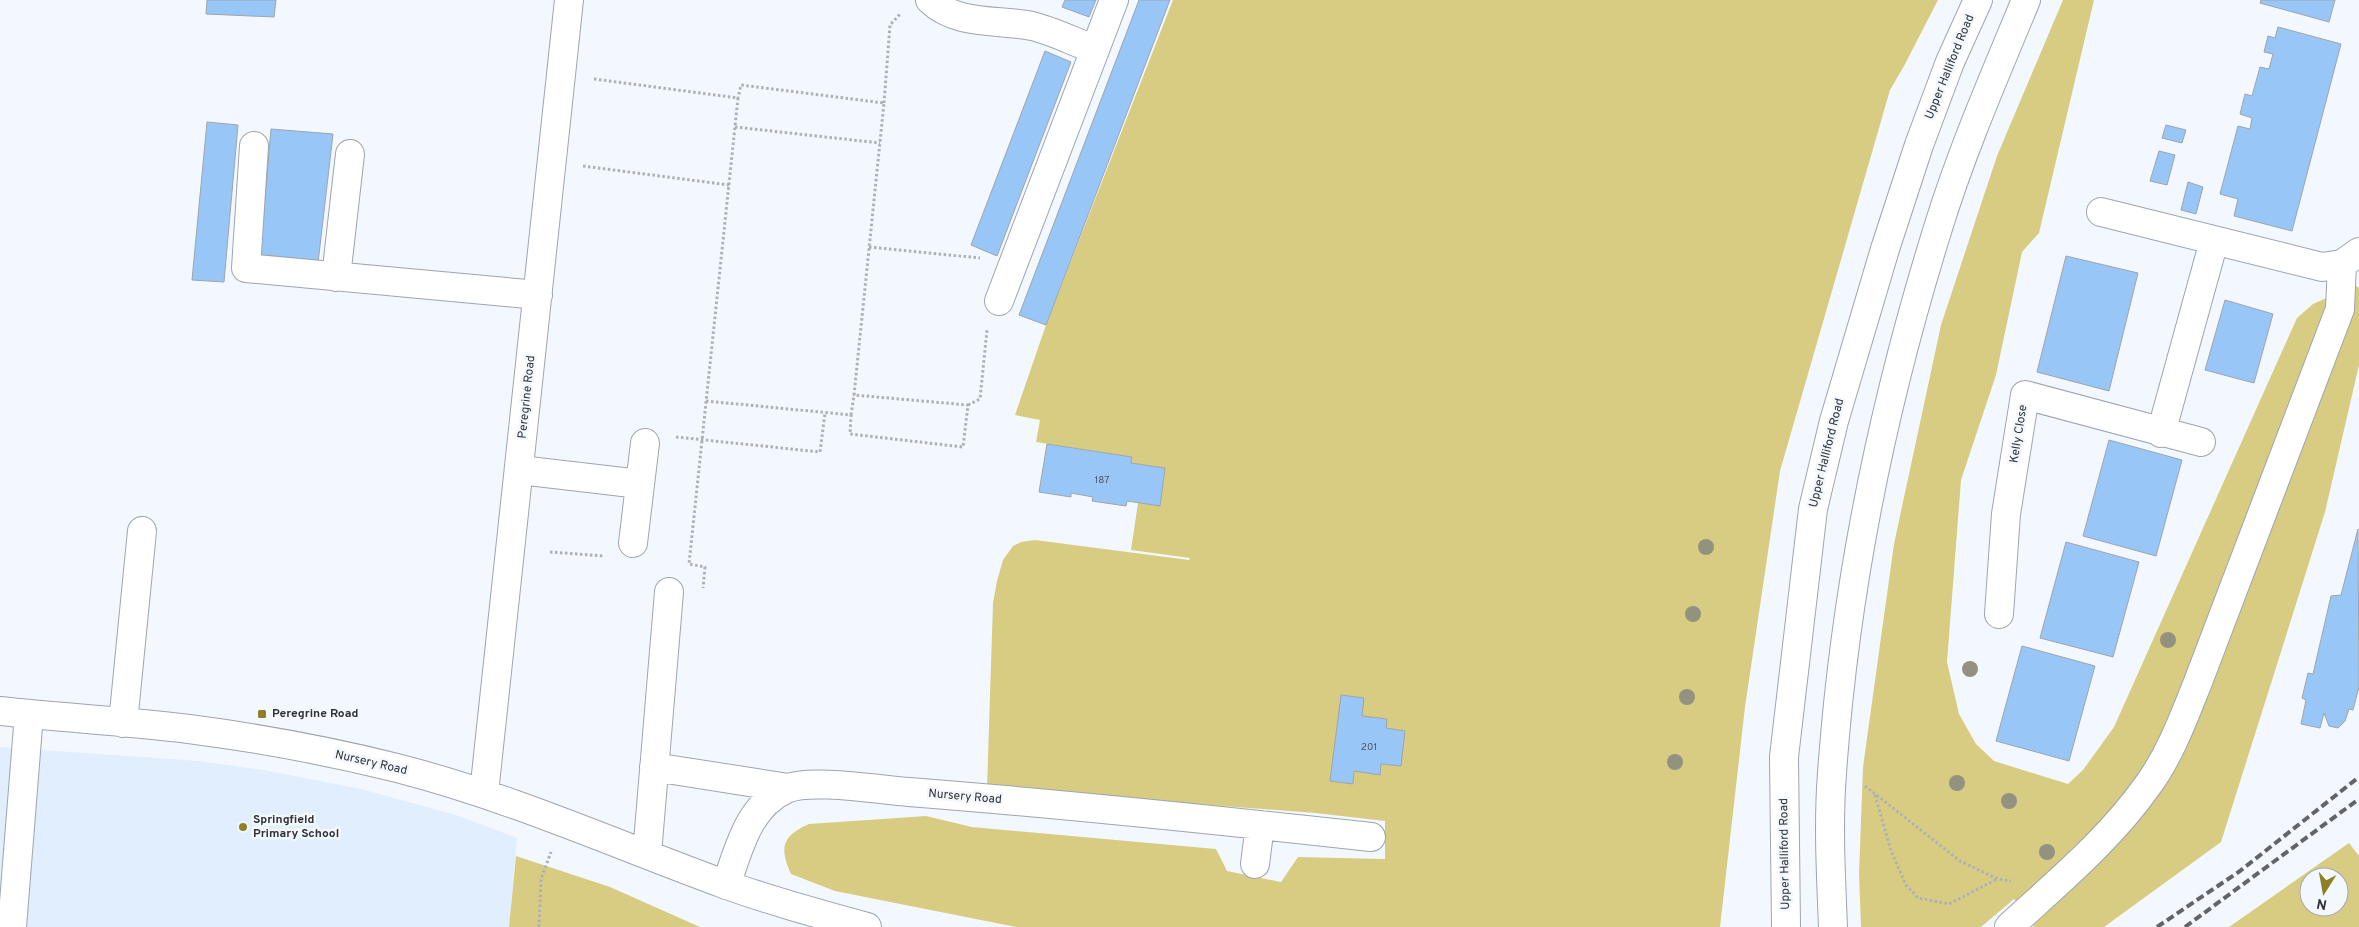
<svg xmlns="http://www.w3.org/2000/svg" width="2359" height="927" font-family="Overpass,sans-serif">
  <rect width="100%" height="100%" fill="#f3f8fe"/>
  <path fill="#e0eefd" d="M0,747L198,761L264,770L361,789L456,815L517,838L509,927H0Z"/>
  <path fill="#d8cc83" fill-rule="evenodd" d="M1173,0H1938L1904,66L1890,90L1780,471L1745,707L1720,927H1016L835,891L791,874C779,847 782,836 809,824L926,816L972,827L1216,849L1227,871L1281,882L1298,857L1385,859V821L1315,813L987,788L993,603L997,581L1003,560L1013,546L1021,542L1035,540L1189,560L1190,558L1131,550L1138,503L1160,505L1165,468L1131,463L1132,457L1036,442L1040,420L1015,415L1046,325Z
    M2063,0H2094L2039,233L2022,252L1996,375L1961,480L1947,662L1959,714L1976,744L1994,761L2068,784L2083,770L2114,727L2297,318L2313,304L2355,285L2359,288V365L2325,512L2221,842L2104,927H2034L2014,899L1981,927H1861L1859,874L1863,767L1894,544L1941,325L1997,156Z
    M2349,843L2359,856V927H2229ZM2309,877H2339V907H2309Z
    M516,856L610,887L700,927H509Z"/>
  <path fill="#98c6f7" stroke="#9da5ad" d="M207,0H276L274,17L206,14Z
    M1065,0H1096L1089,17L1062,7Z
    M1139,0H1170L1046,325L1019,315Z
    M2261,0H2335L2329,22L2260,3Z
    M2278,27L2341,44L2292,231L2234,216L2238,199L2220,194L2238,126L2250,129L2252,118L2240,114L2245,94L2252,96L2260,67L2269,69L2273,54L2264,52L2268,36L2275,38Z
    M1045,51L1071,62L997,256L971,245Z
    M207,122L238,125L224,282L192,280Z
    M2166,125L2186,130L2182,143L2162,138Z
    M271,129L333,134L318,263L260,257Z
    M2159,151L2175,155L2167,185L2150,181Z
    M2188,182L2203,187L2196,214L2181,210Z
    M2066,256L2138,273L2109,391L2037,372Z
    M2225,300L2273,314L2254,383L2205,370Z
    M2109,440L2182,460L2156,556L2083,536Z
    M1047,444L1132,457L1131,463L1165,468L1160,506L1127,501L1126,506L1092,501L1093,497L1071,493V497L1039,492Z
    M2358,529L2359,687L2353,710L2349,709L2345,721L2338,728L2329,726L2324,713L2320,728L2301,724L2306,700L2302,698L2308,673L2313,674L2331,596L2341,595Z
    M2066,542L2139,562L2113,657L2040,638Z
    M2022,646L2095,666L2069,761L1996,741Z
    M1341,695L1364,698L1362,716L1387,719L1386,728L1405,731L1401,766L1381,764L1380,775L1354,771L1353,784L1330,781Z"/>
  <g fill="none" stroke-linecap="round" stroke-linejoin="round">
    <g stroke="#9da5ad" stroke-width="30">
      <path id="minor" d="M930,0C957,26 998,19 1032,26C1053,31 1074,42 1094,49
        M254,146L246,268L538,295
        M2101,212L2322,267L2342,264L2359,252
        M336,277L350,154
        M999,301L1114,0
        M2161,433L2214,241
        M520,470L640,484
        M633,543L645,443
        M1999,614L2006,514L2025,395L2201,442
        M0,711C63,718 126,721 189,729C258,738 329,751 397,768C510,797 615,844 724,884C771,901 819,914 867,927
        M123,723L142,531
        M654,767L788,788
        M484,793L569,0
        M647,854L669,592
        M1255,864L1260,825
        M726,885C739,849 748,806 786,789C810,778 880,790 909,792C1063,804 1217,820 1371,837
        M12,927L29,714
        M2009,927C2057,883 2110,839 2148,785C2170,755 2184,717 2198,682L2340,309L2342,264"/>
    </g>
    <g stroke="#9da5ad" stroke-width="30">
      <path id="major" d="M1786,927L1784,757L1813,509L1834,421L1885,249L1919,145L1950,62L1978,0
        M1833,927C1831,876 1828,824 1832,773C1845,589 1883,404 1938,228C1962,150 1995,75 2026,0"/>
    </g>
    <path stroke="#adb1b6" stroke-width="3" stroke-dasharray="2.5 2.5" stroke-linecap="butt" d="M594,79L738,98L689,564L705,567L703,588
      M884,103L890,25L901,13
      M735,127L880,143
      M583,166L729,185
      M869,247L980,258
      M706,401L851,415L850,434L963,447L968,405L854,395L884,103L741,85L738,98
      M968,405L980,399L987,330
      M851,415L854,395
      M676,437L820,452L825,413
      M550,552L604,556
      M1865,786L1960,861L1998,879L2011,881
      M1875,795L1891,851L1906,885L1918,898L1949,904L1997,879
      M539,927L541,879L551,852"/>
    <use href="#minor" stroke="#fff" stroke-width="28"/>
    <use href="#major" stroke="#fff" stroke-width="28"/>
    <path stroke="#616469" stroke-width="4" stroke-dasharray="8 4" stroke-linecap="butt" d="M2157,927L2240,871L2359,777
      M2185,927L2359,799"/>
  </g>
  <g fill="#939281">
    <circle cx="1706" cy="547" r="8"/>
    <circle cx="1693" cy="614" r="8"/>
    <circle cx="2168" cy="640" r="8"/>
    <circle cx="1970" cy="669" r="8"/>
    <circle cx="1687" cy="697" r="8"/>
    <circle cx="1675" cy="762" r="8"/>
    <circle cx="1957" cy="783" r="8"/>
    <circle cx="2009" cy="801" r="8"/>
    <circle cx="2047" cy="852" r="8"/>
  </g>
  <g fill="#8e8027" stroke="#f3f8fe" stroke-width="2">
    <rect x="257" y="709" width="10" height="10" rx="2.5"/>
    <circle cx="243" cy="827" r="5"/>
  </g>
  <g text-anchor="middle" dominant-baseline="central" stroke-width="5" stroke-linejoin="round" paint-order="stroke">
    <g font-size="10" fill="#495766">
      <text x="1102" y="480">187</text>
      <text x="1369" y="747">201</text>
    </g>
    <g font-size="12" fill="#2f3236" stroke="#f3f8fe">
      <text transform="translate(1950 67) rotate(-68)">Upper Halliford Road</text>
      <text transform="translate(527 397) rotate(-84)">Peregrine Road</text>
      <text transform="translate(2019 434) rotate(-81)">Kelly Close</text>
      <text transform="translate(1827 453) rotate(-76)">Upper Halliford Road</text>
      <text transform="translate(371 763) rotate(13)">Nursery Road</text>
      <text transform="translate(965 797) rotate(5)">Nursery Road</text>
      <text transform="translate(1785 854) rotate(-91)">Upper Halliford Road</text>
    </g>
    <g font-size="12" font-weight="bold" fill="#2f3236" stroke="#f3f8fe" text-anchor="start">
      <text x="272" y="714">Peregrine Road</text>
      <text x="253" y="820">Springfield<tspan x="253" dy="14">Primary School</tspan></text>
    </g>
  </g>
  <g transform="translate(2324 892) rotate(191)"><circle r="24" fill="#f3f8fe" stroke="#a5a9ae"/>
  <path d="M0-4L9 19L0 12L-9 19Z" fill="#8e8027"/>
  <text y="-8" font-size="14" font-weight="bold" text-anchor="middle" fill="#2f3236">N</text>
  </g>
</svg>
